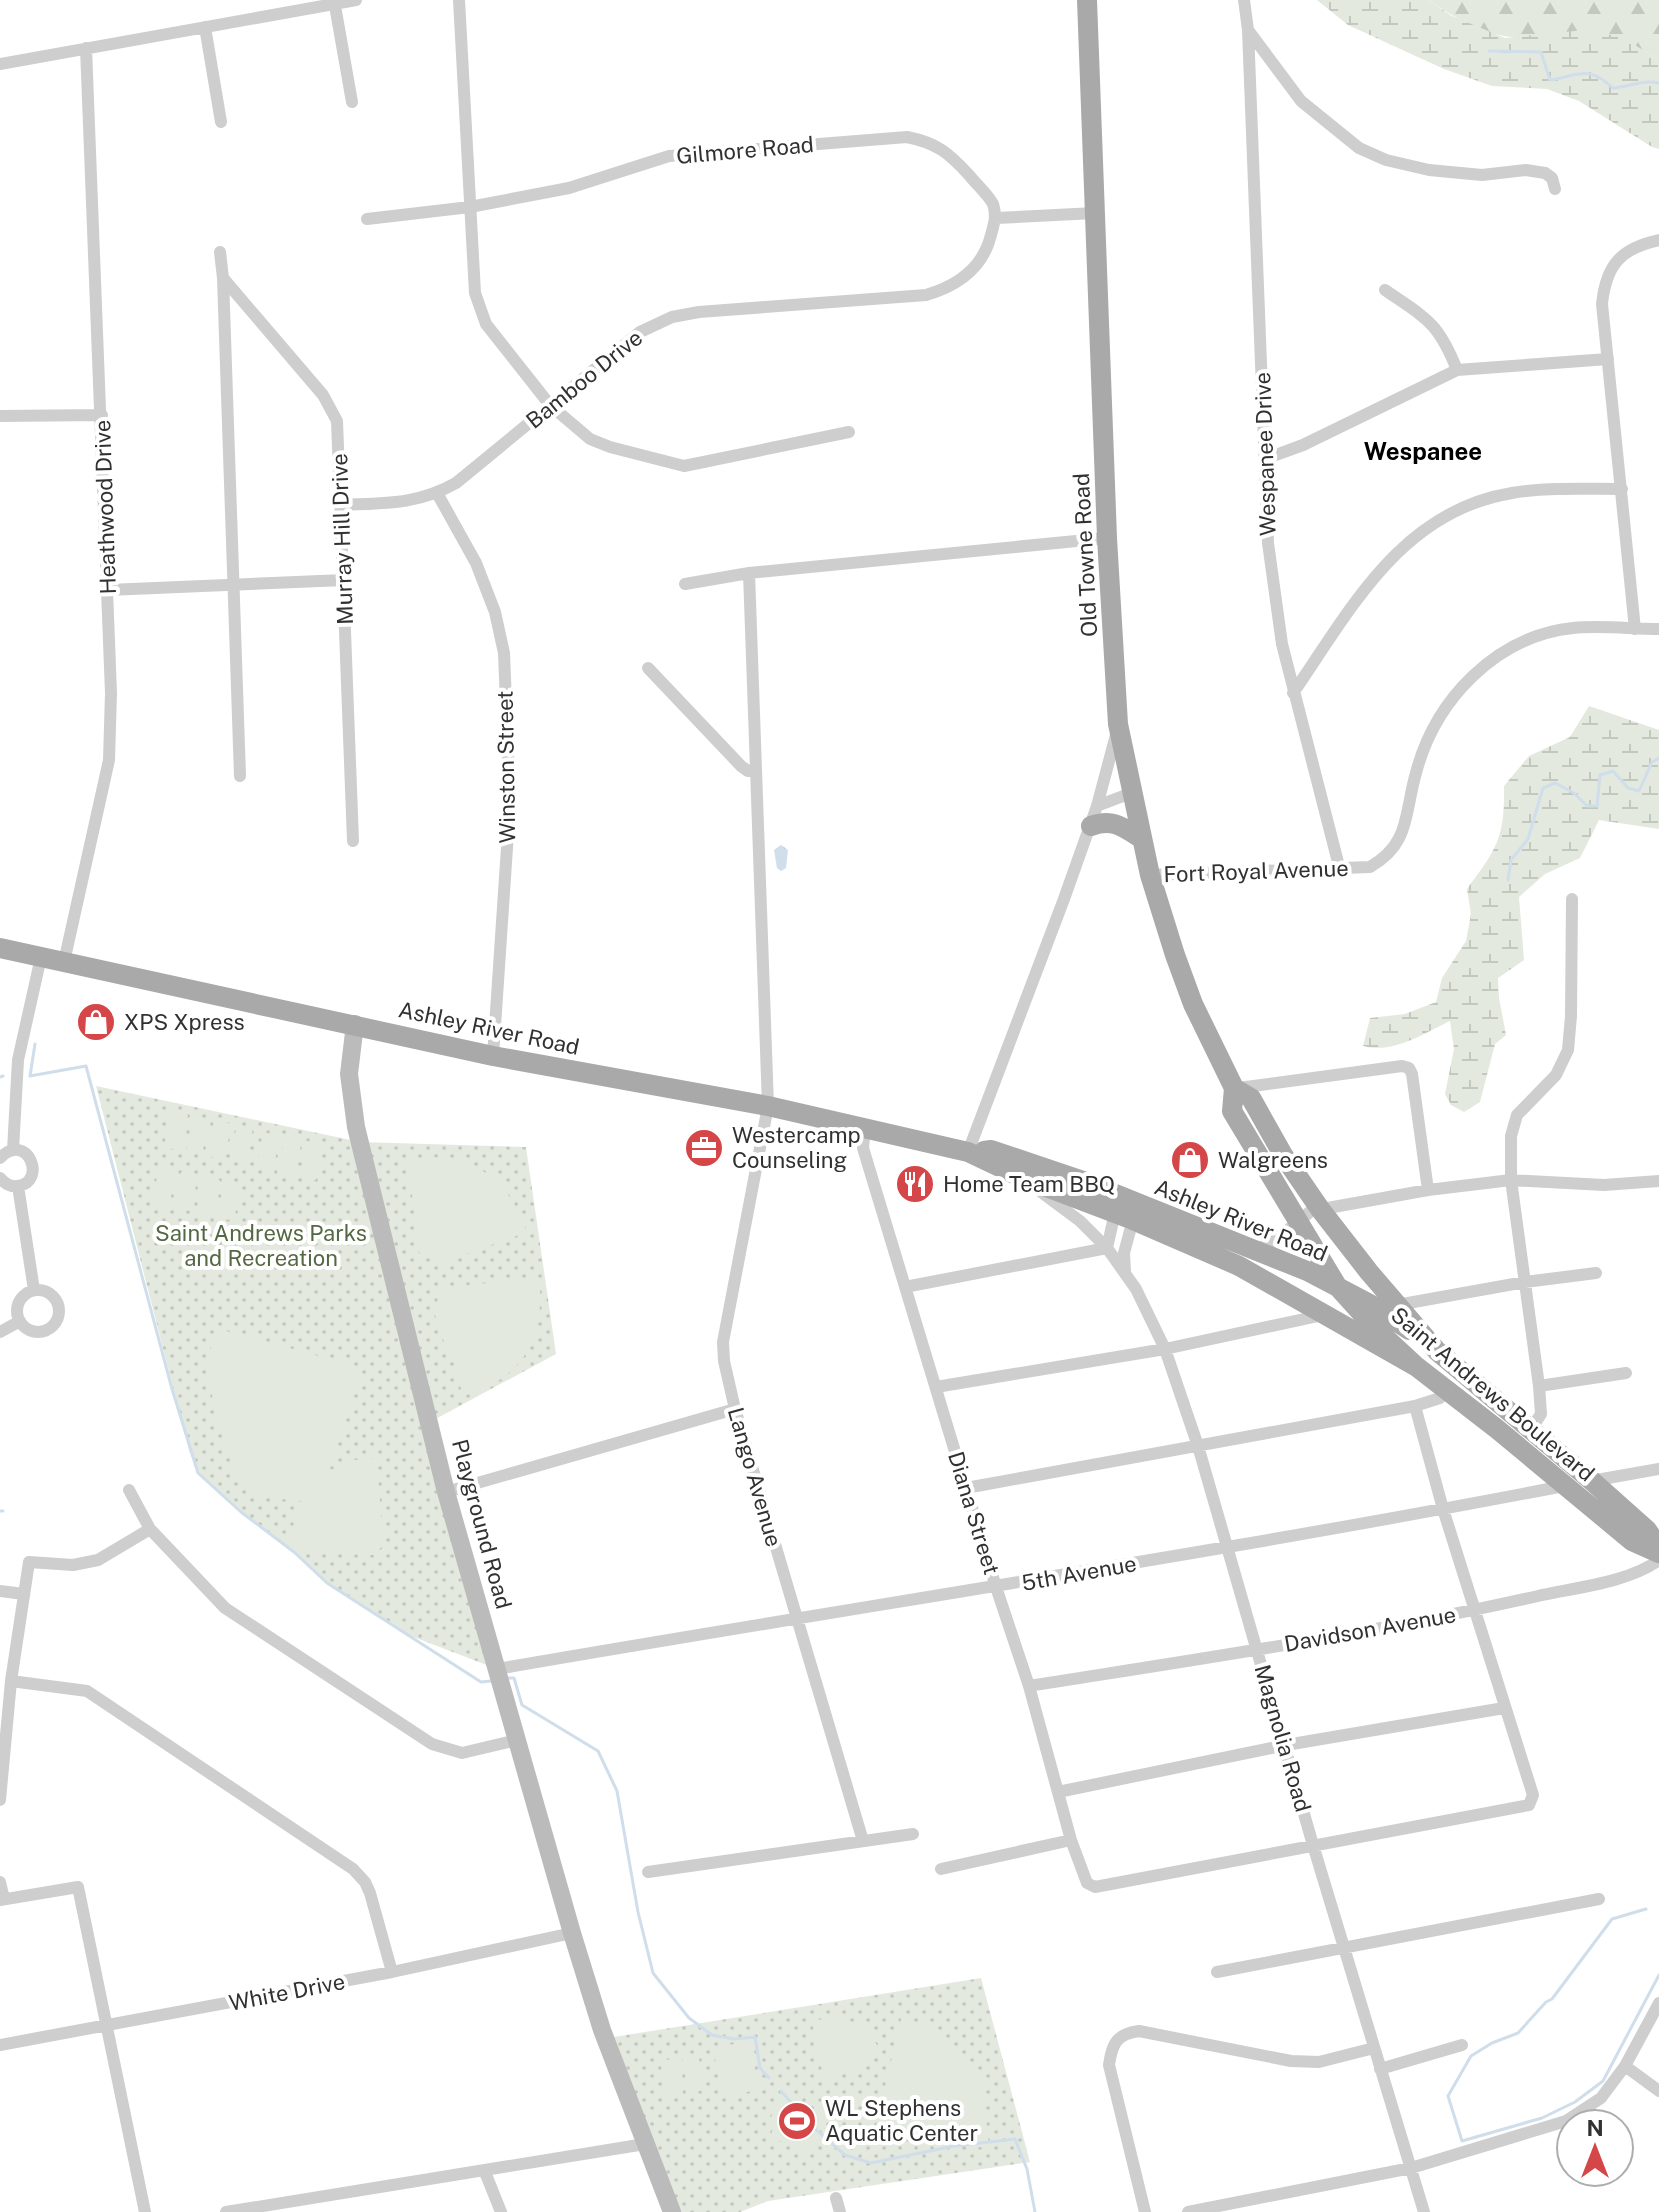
<svg xmlns="http://www.w3.org/2000/svg" width="1659" height="2212" font-family="'Public Sans',sans-serif">
  <defs>
    <pattern id="green-dots" width="8" height="8" patternUnits="userSpaceOnUse" patternTransform="scale(2)"><rect width="8" height="8" fill="#e3e9de"/><path d="M2 2h.1M6 6h.1" fill="none" stroke="#c3c8bf" stroke-width="1.8" stroke-linecap="round"/></pattern>
    <pattern id="forest-firs" width="22" height="20" patternUnits="userSpaceOnUse" patternTransform="scale(2)"><rect width="22" height="20" fill="#e3e9de"/><path d="M5 1l3.5 6h-7zM16 11l3.5 6h-7z" fill="#c3c8bf"/></pattern>
    <pattern id="wetland-marsh" width="20" height="14" patternUnits="userSpaceOnUse" patternTransform="scale(2)"><rect width="20" height="14" fill="#e3e9de"/><path d="M1 5h8M5 5V1M11 12h8M15 12V8" fill="none" stroke="#c3c8bf"/></pattern>
    <pattern id="water-ripples" width="26" height="14" patternUnits="userSpaceOnUse" patternTransform="scale(2)"><rect width="26" height="14" fill="#cfdeea"/><path d="M2 4q2-2 4 0t4 0M15 11q2-2 4 0t4 0" fill="none" stroke="#b2bfc9"/></pattern>
  </defs>
  <rect width="100%" height="100%" fill="#fff"/>
  <path fill="url(#green-dots)" d="M96,1086L360,1142L526,1147L556,1354L430,1422L497,1669L411,1636L327,1583L294,1552L241,1512L198,1473L189,1450Z
    M981,1978L1030,2162L768,2201L740,2212H679L614,2037Z"/>
  <path fill="url(#forest-firs)" d="M1428,0H1659V62L1647,52L1521,37C1489,39 1454,17 1428,0Z"/>
  <path fill="url(#wetland-marsh)" d="M1317,0H1428L1452,16L1505,38L1585,30L1620,37L1647,52L1659,62V149L1652,147L1579,101L1547,89L1492,86L1444,69L1348,25Z
    M1589,706L1659,730V829L1599,820L1580,858L1545,874L1519,897L1524,960L1498,978L1499,998L1506,1035L1495,1044L1480,1102L1464,1112L1451,1105L1445,1094L1454,1049L1450,1021C1423,1034 1393,1054 1363,1046L1370,1018L1405,1014L1436,1002L1442,978L1466,941L1471,914L1467,889C1497,849 1505,837 1504,786L1529,756L1570,737Z"/>
  <path fill="#e3e9de" d="M170,1111L188,1115L181,1151L164,1147Z
    M193,1116L209,1119L202,1155L186,1151Z
    M214,1120L232,1124L224,1160L207,1156Z
    M237,1125L253,1128L246,1164L229,1161Z
    M263,1132L280,1136L273,1171L256,1168Z
    M285,1136L302,1140L295,1176L277,1173Z
    M307,1141L324,1145L316,1180L299,1177Z
    M423,1157C478,1156 509,1181 527,1232L439,1264L419,1253L408,1162Z
    M159,1167L176,1171L169,1207L152,1203Z
    M181,1172L198,1175L191,1211L174,1208Z
    M203,1176L220,1180L212,1216L196,1212Z
    M224,1181L241,1184L234,1221L217,1217Z
    M539,1277C546,1338 523,1379 463,1396L450,1350L446,1348L433,1309L444,1288Z
    M215,1328L356,1366L360,1377L328,1471L354,1460L376,1458L384,1545L373,1555L294,1552L286,1546L302,1501C276,1500 255,1495 233,1480C234,1460 226,1448 221,1430C210,1399 205,1360 215,1328Z
    M837,2016L863,2026L882,2052L863,2068L826,2079L814,2050L813,2021Z
    M901,2019L930,2026L959,2049L982,2078L989,2148L883,2138L876,2125Z
    M750,2041L759,2090L722,2096L713,2048Z
    M698,2054L705,2090L688,2093L682,2057Z
    M676,2058L683,2094L667,2097L660,2061Z
    M781,2095L827,2115L813,2147L810,2146L807,2153L770,2137L773,2129L767,2126Z"/>
  <path fill="url(#water-ripples)" d="M781,845L788,850L786,868L781,871L777,868L774,850Z"/>
  <g fill="none" stroke-linecap="round" stroke-linejoin="round">
    <path stroke="#cfdeea" stroke-width="3" d="M1489,51L1541,52L1550,80C1580,75 1588,65 1613,88C1628,87 1645,79 1659,83
      M1508,880L1511,860L1528,839L1543,788L1555,783L1574,793L1587,806H1597L1600,775L1613,771L1628,788L1639,791L1652,762L1659,758
      M35,1044L30,1076L86,1066L172,1389L198,1473L241,1512L294,1552L327,1583L481,1682L491,1681
      M0,1077L3,1076
      M0,1511H3
      M509,1678H514L522,1705L598,1751L617,1791L638,1912L653,1973L689,2018L712,2035L734,2039L755,2037L760,2068L769,2078
      M1646,1909L1612,1919L1552,1999L1546,2002L1518,2033L1492,2043L1471,2056L1448,2096L1462,2141L1542,2118L1575,2102L1603,2081L1659,1975
      M781,2091L814,2128L845,2155L871,2163L954,2146L1015,2139L1027,2169L1035,2212"/>
    <path stroke="#cecece" stroke-width="12" d="M334,0L352,102
      M459,0L475,293L486,324L550,405L590,439L610,447L684,466L849,432
      M1244,0L1248,30L1301,101L1359,148L1386,160L1429,170L1482,175L1526,170L1545,173L1552,178L1555,189
      M205,27L221,122
      M1248,30L1268,543L1282,644L1340,870
      M0,64L356,0
      M996,218L1095,213
      M220,252L223,278L240,776
      M223,278L323,395L337,421L353,841
      M1385,290C1426,318 1438,322 1457,370
      M0,416L102,415
      M1265,459L1303,445L1457,370L1608,359
      M437,493L476,563L495,612L504,653L510,803L493,1056
      M341,505C384,503 417,505 456,483L640,332L672,317L699,312L926,295C957,286 983,268 991,235C994,224 997,215 993,204C988,194 976,184 969,175C949,153 937,143 907,137L669,156L569,188L470,207L367,219
      M749,573L768,1106L723,1342L724,1361L735,1409L863,1841
      M685,584L749,573L1107,538
      M108,590L344,580
      M1635,629L1602,304C1606,265 1621,248 1659,240
      M648,668L741,766L748,771H754
      M1293,693C1351,609 1401,511 1512,493C1548,487 1585,489 1622,489
      M1097,806L1117,731
      M1150,875L1370,867C1411,843 1404,814 1416,773C1435,700 1496,636 1573,628C1601,625 1631,629 1659,629
      M64,962L109,760L111,693L86,48
      M1238,1088L1402,1066L1409,1068L1412,1074L1428,1190
      M865,1127L863,1148L996,1587L1029,1686L1071,1840L1087,1883L1095,1887L1529,1805L1533,1795L1443,1509L1415,1406
      M13,1150L18,1060L41,957
      M972,1154L968,1152L1064,899L1097,806L1131,793
      M0,1158C28,1130 48,1183 17,1186C9,1187 5,1183 0,1178
      M18,1186L34,1290
      M1041,1192L1080,1221L1107,1248L1136,1289L1165,1349L1198,1446L1313,1845L1424,2212
      M1107,1248L1116,1208
      M1254,1250L1273,1242L1311,1211L1428,1190L1511,1180L1604,1185L1659,1181
      M1125,1272L1124,1253L1134,1216
      M905,1287L1107,1248
      M17 1311a21 21 0 1 1 42 0a21 21 0 1 1-42 0Z
      M1397,1305L1525,1282L1596,1273
      M0,1332L20,1321
      M1539,1386L1626,1373
      M936,1387L1165,1349L1323,1315
      M1530,1431L1541,1414L1539,1386L1511,1180V1136L1517,1115L1556,1075L1568,1050L1571,1016L1572,899
      M1591,1481L1659,1469
      M966,1488L1415,1406L1440,1398L1446,1389
      M129,1490L150,1529L225,1608L432,1744L462,1753L517,1740
      M446,1492L735,1409
      M0,1591L24,1594
      M497,1669C854,1607 1213,1554 1569,1485
      M11,1681L87,1691L353,1869L365,1882L370,1893L392,1972
      M1029,1686C1199,1659 1370,1634 1538,1596C1574,1588 1630,1582 1659,1560
      M1058,1792L1286,1745L1504,1708
      M0,1800L11,1681L29,1562L73,1565L98,1560L150,1529
      M941,1869L1071,1840
      M648,1872L913,1834
      M0,1882L4,1899
      M0,1900L78,1887L145,2212
      M1217,1972L1599,1899
      M0,2045L392,1972L572,1933
      M1625,2066L1659,2091
      M1380,2069L1462,2045
      M485,2172L501,2212
      M836,2198L840,2212
      M226,2212L645,2144
      M1145,2212L1109,2065C1112,2043 1117,2034 1139,2031L1291,2061L1319,2062L1374,2048
      M1188,2212L1411,2168L1566,2121L1601,2098L1625,2066L1659,2003"/>
    <path stroke="#bbb" stroke-width="18" d="M355,1024L349,1074L356,1127L446,1492L572,1933L602,2030L672,2212"/>
    <path stroke="#a9a9a9" stroke-width="20" d="M1087,0L1107,538L1118,724L1150,875L1175,955L1193,1004L1234,1088
      M1091,826C1113,818 1123,827 1142,839
      M0,948L493,1056L768,1106L968,1152L1025,1179L1133,1220L1239,1266L1417,1367
      M1234,1088L1232,1111L1337,1286L1376,1329L1417,1367L1497,1429L1632,1541L1659,1553
      M1234,1088L1251,1098L1283,1155L1320,1209L1369,1272L1437,1351L1592,1481L1647,1530L1659,1547
      M984,1151L991,1150L1083,1181L1307,1271L1370,1304L1409,1330"/>
  </g>
  <defs>
    <g id="shop-disc" transform="scale(2)"><circle r="9.5" fill="#d54648" stroke="#fff"/><path d="M-5-2.5h2.3a2.7 3.5 0 0 1 5.4 0H5L5.5 6h-11ZM-1.5-2.5h3a1.5 2.3 0 0 0-3 0Z" fill="#fff"/></g>
    <g id="office-disc" transform="scale(2)"><circle r="9.5" fill="#d54648" stroke="#fff"/><path d="M-6-3h4V-5.5h4V-3h4V5H-6ZM-1-4.5V-3h2v-1.5ZM-6 0V1H6V0Z" fill="#fff"/></g>
    <g id="restaurant-disc" transform="scale(2)"><circle r="9.5" fill="#d54648" stroke="#fff"/><path d="M-5-6h1v4h1v-4h1v4h1v-4h1v5L-1.5 .5V6h-2V.5L-5-1ZM5-6V6H3V1.5H1.5Q1.5-4 5-6Z" fill="#fff"/></g>
    <g id="stadium-disc" transform="scale(2)"><circle r="9.5" fill="#d54648" stroke="#fff"/><path d="M0-5a6.5 5 0 1 0 0 10a6.5 5 0 1 0 0-10ZM-3.5-1.8h7v3.6h-7Z" fill="#fff"/></g>
  </defs>
  <g fill-rule="evenodd">
    <use href="#shop-disc" x="96" y="1022"/>
    <use href="#office-disc" x="704" y="1148"/>
    <use href="#shop-disc" x="1190" y="1160"/>
    <use href="#restaurant-disc" x="915" y="1184"/>
    <use href="#stadium-disc" x="797" y="2121"/>
  </g>
  <g text-anchor="middle" dominant-baseline="central" stroke-width="8" stroke-linejoin="round" paint-order="stroke">
    <g font-size="22" fill="#313131" stroke="#fff">
      <text transform="translate(745 150) rotate(-5)">Gilmore Road</text>
      <text transform="translate(584 379) rotate(-39)">Bamboo Drive</text>
      <text transform="translate(1265 454) rotate(-92)">Wespanee Drive</text>
      <text transform="translate(105 507) rotate(-92)">Heathwood Drive</text>
      <text transform="translate(342 539) rotate(-92)">Murray Hill Drive</text>
      <text transform="translate(1085 555) rotate(-93)">Old Towne Road</text>
      <text transform="translate(506 767) rotate(-91)">Winston Street</text>
      <text transform="translate(1256 871) rotate(-2)">Fort Royal Avenue</text>
      <text transform="translate(489 1028) rotate(12)">Ashley River Road</text>
      <text transform="translate(1241 1220) rotate(22)">Ashley River Road</text>
      <text transform="translate(1493 1394) rotate(40)">Saint Andrews Boulevard</text>
      <text transform="translate(755 1477) rotate(74)">Lango Avenue</text>
      <text transform="translate(974 1513) rotate(73)">Diana Street</text>
      <text transform="translate(482 1524) rotate(75)">Playground Road</text>
      <text transform="translate(1079 1573) rotate(-10)">5th Avenue</text>
      <text transform="translate(1370 1629) rotate(-10)">Davidson Avenue</text>
      <text transform="translate(1283 1738) rotate(74)">Magnolia Road</text>
      <text transform="translate(287 1992) rotate(-11)">White Drive</text>
    </g>
    <g font-size="22" fill="#313131" stroke="#fff" text-anchor="start">
      <text x="124" y="1022">XPS Xpress</text>
      <text x="732" y="1135">Westercamp<tspan x="732" dy="25">Counseling</tspan></text>
      <text x="1218" y="1160">Walgreens</text>
      <text x="943" y="1184">Home Team BBQ</text>
      <text x="825" y="2108">WL Stephens<tspan x="825" dy="25">Aquatic Center</tspan></text>
    </g>
    <g font-size="22" fill="#526942" stroke="#fff">
      <text x="261" y="1233">Saint Andrews Parks<tspan x="261" dy="25">and Recreation</tspan></text>
    </g>
    <g font-size="24" font-weight="bold" fill="#000" stroke="#fff">
      <text x="1423" y="451">Wespanee</text>
    </g>
  </g>
  <g transform="translate(1595 2148)"><circle r="38" fill="#ffffff" stroke="#adadad" stroke-width="2"/>
  <path d="M0-6L14 30L0 20L-14 30Z" fill="#d54648"/>
  <text y="-12" font-size="22" font-weight="bold" text-anchor="middle" fill="#313131">N</text>
  </g>
</svg>
